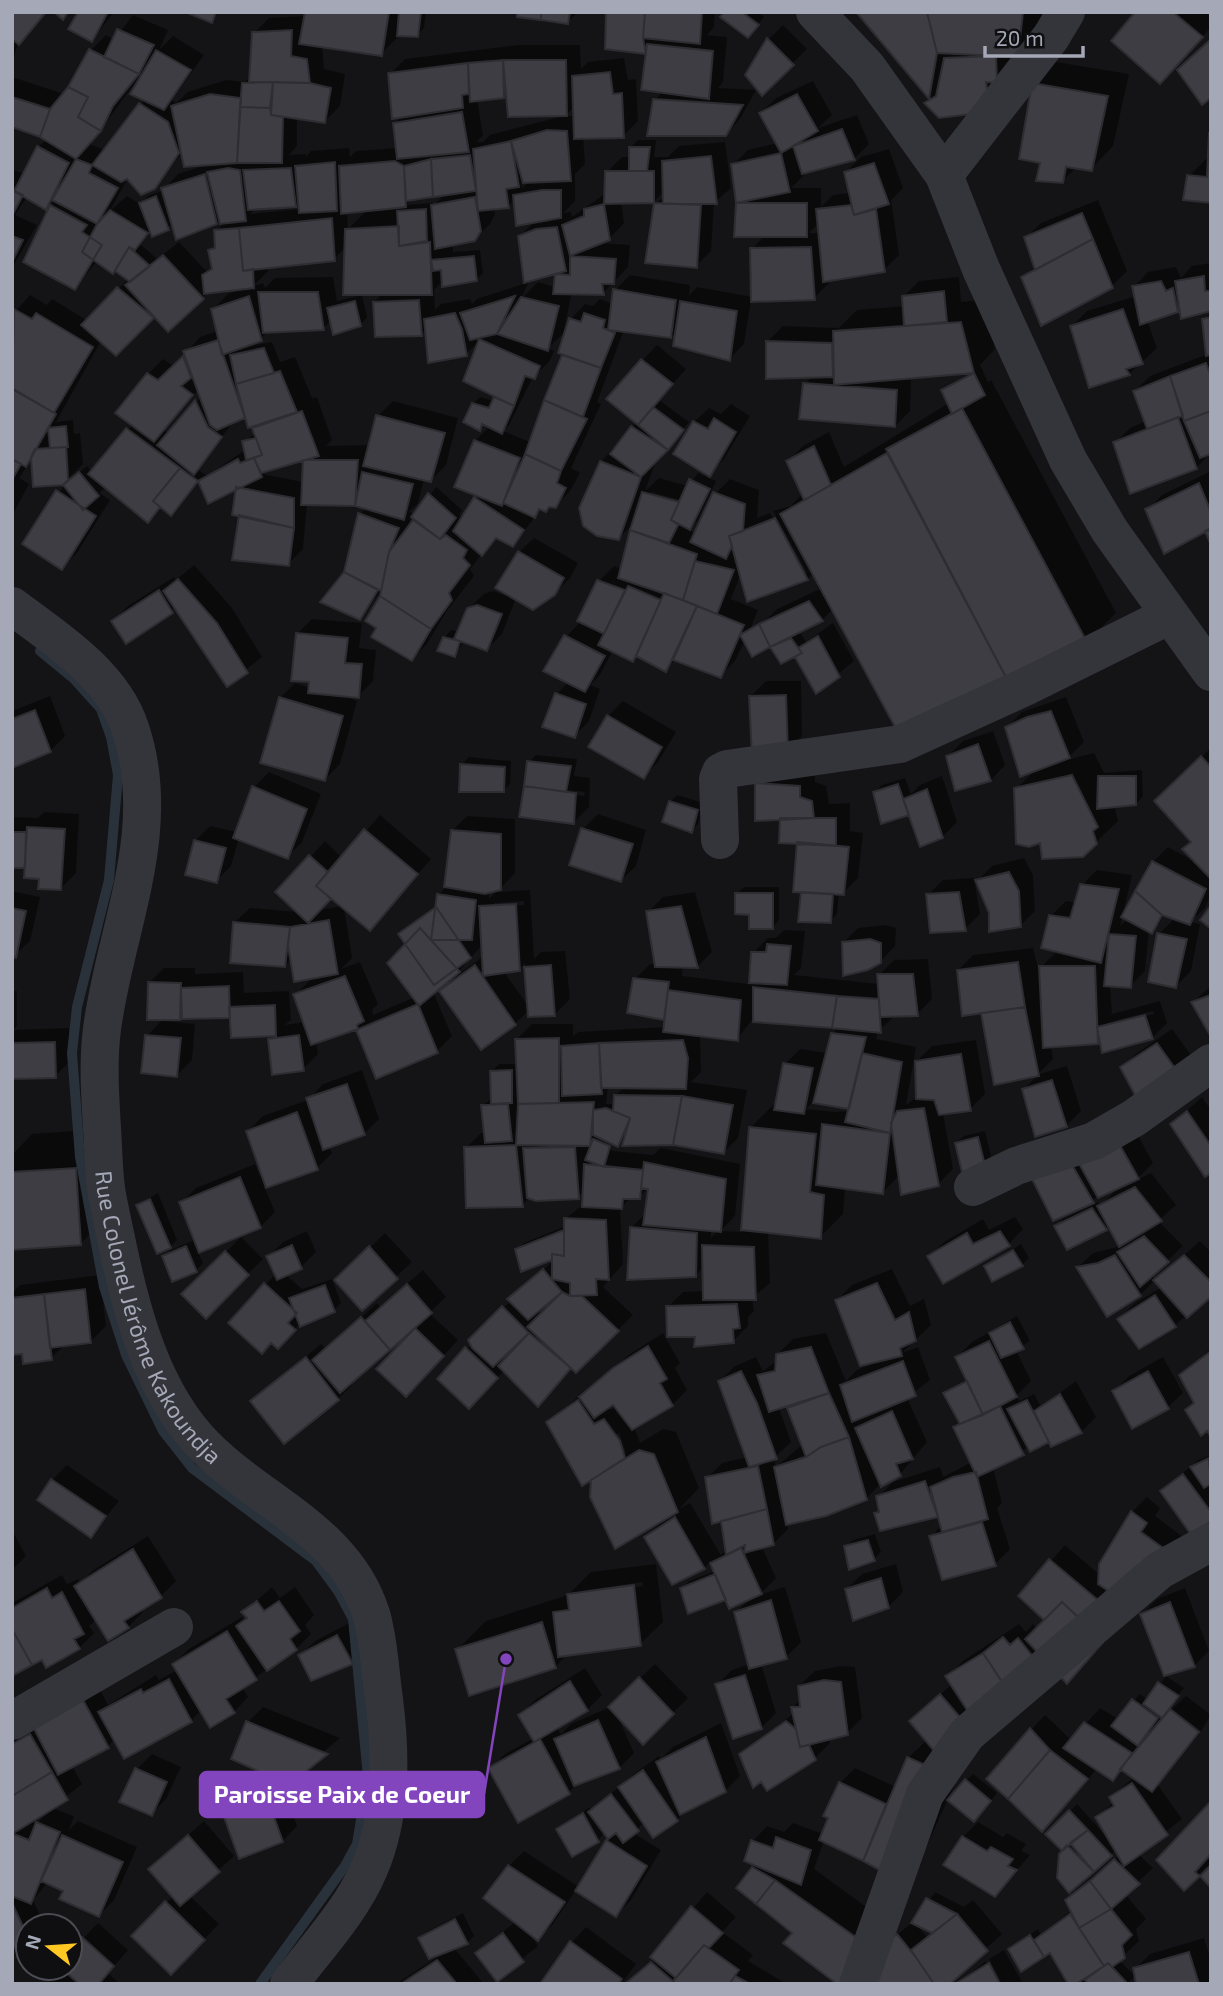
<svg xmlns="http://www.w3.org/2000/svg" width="1223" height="1996" font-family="'Exo 2',sans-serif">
  <rect width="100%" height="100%" fill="#141316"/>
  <path fill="#0007" fill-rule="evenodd" d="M80,12H114L92,40Z
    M307,12H426L424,28L417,35H400L381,54L322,45L324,69L345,74L340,106L325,121L297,117V146L289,155L306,154V157L311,151L349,148L350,157L356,151L397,148L395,123L402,116L390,74L405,59L519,45H580L581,69L588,62L624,58L628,80L636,79L638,121L623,136L583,137L585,164L575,174V201L563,213L571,212L572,217L606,193L607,172L622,157H631V147L638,140H656L654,157H668L679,146L725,142L731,188L714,203L711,251L696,266L656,204L664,196V191L654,202H621L624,223L609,239L599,243L630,245L628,267L603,293L572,292L563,334L548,348L554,351L549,362L533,377L509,425L503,431L530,442L565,354L571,319L585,304L593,306L600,299L613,304L615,290L630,275L690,285L689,296L697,287L753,297L752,249L765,235H735L737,203L733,165L748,150L778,143L761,113L776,98L813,81L832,115L818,128L857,115L869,144L855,158L804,172V175L791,188H821V207L833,195L850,193L846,172L861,157L889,149L903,188L891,200L899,255L884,270L829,279V283L814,298L751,300L744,344L729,359L678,330L671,337L624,330L597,402L601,404L571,468L580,473L570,491L555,506L542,508L513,545L498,537L482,554L470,569L474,576L446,612L427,644L412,659L379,627L384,587L359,618L323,601L346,572L360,514L366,508L307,504L303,549L288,564L241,514L238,484L209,501L199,480L178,507L162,506L148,521L106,487L99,493L110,500L77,553L62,567L25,544L66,483L35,486L33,457L19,478L29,484L12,516V315L30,295L47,305L52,299L88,321L128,279L97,261L75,288L25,261L55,199L46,208L28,196L15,215L37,225L12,268V169L24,174L38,147L47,139L12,125V77L64,94L91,50L106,35L114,40L133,15L168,30L159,50L173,36L204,55L172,100L176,103L188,92L226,80L245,82L251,76L254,33L269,18L306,16ZM140,76L132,93L145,99L105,150L90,144ZM507,92L563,116L490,135L483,142H477L483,135L477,99L504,96ZM574,107L575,116H565ZM183,152L212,163L178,174L164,190L148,196L140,204L127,196L109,212L128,178L154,187ZM520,174L530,181L522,188ZM445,194L433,206V203L406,205L412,198ZM515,199L535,221L520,236L526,283L477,299L472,304L470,299L441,304L435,310L434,290L443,281L476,280L483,273L480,250L453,252V244L474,240L490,224L495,214L494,208L508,207ZM300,201V209L250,214L257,207L295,205ZM367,210L348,229L347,212ZM221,219L222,225L216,231L217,244L210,250L213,266L207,272L179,242L157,259L139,243L152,231L168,228L173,223H216ZM819,223L820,233H809ZM346,247L383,293L374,302L421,334L427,328L466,354L481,339L465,380L497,396L494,401L480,397L473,404L479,429L485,423L490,426L475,441L479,495L463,518L459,515L462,510L436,487L416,514L409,512L418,503L424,479L431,480L446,465L458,418L393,401L378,416L370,445L326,446L332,440L317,397L312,398L295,357L280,362L272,342L248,346L270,331L324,328L331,320L360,325L367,317L362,295L337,301L333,277L275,278L265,288L263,283L253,286L268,271V266L334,259ZM561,271L556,275L555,287L538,282L521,299L530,279ZM244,289L228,294L213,309L218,331L200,337L174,366L163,359L148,374L133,424L92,472L87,466L70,480L68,478L83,464L80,433L74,434L73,420L56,422L101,341L116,354L155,315L168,330L209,291ZM199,389L201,397L169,434L164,430ZM246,415L256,433L244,442L245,450L207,476L197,469L234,421ZM63,439H67L69,472H66ZM304,458L303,482L262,474L267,469ZM412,515L417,519L407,531H406Z
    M519,12H578L568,22Z
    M608,12H715L714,27L707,35L727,37L723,82L718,88L756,90L740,119L725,135L655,100L663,91L648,52L607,48Z
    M726,12H758L764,17L755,28Z
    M859,12H1042L1039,33L1011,55V66L1003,86L926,103L931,98Z
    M1138,12H1205L1211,17V27L1175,67Z
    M783,25L807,49L762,93L768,40Z
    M12,41L18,43L12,64Z
    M1056,62L1129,74L1113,146L1091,169L1077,167L1062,181L1042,162L1034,84Z
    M1211,132V201L1189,176L1210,155Z
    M1098,200L1127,271L1112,286L1042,323L1023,278L1035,266L1026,238L1041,223Z
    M1211,263V309L1181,306L1147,320L1157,348L1129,374L1090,385L1072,326L1087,311L1136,296L1134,287L1148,272L1176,267L1181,278L1192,266Z
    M959,277L961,302L983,300L995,349L980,365L988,382L991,380L1116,613L1087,642L902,737L833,609L822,620L799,631L806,642L833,623L854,661L817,691L795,655L781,662L771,644L745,640L735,661L720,676L676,659L665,669L638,655L633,660L613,650L600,675L590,685L600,689L589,721L574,736L545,726L557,694L569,681L566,637L581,621L599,581L614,566L622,569L636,521L619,538L601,462L637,422L608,399L643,360L657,345L686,369L659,400L689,422L656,461L645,491L659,478L688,486L698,473L716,481L697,521L688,530L696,533L715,494L730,479L759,490L757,518L770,513L803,573H807L773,511L791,506L803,493L788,461L803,446L829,432L844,467L949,403L943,391L973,372L911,377L910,411L895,426L805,384L813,376L768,341L783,326L839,328L857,310L905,306L904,296L919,281ZM651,492L687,502V506L651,496ZM814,572L822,588L777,609L766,620L751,627L758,610L731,599L741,573L748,600L808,579Z
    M1211,313V453L1196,468L1115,443L1130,428L1146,421L1135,391L1150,376L1208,354L1204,320Z
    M731,404L750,416L724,459L709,474L694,422L709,408L721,414Z
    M1211,471V541L1206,529L1147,510L1162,495Z
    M534,538L578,563L570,578L554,594L516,598L502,634L487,649L464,641L455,655L444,638L451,630L459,632L468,609L484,594L493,591L510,597L519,552Z
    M194,565L232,608L262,657L228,684L176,607L126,641L113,621L128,606L174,577L176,580Z
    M312,619L362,623L359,648L376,650L373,681L358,696L343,695L357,701L340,764L325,779L280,698L295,683L310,688L297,634Z
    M766,681H801L802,736L787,751L751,696Z
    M50,696L65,736L50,751L12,766V711Z
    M1066,697L1084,742L1066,760L1094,753L1104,773L1142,770L1143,796L1136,804L1118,805L1115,809L1118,821L1095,843L1041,841L1016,789L1036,769L1007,727L1022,712Z
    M623,701L676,732L658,762L643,777L608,716Z
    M993,731L1005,765L991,780L948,756L963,741Z
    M1211,748V894L1205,908L1190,922L1200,924L1191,971L1176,986L1159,934L1175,918L1164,914L1159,924L1149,930L1145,971L1130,986L1110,985L1112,1014L1160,1001L1167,1023L1152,1038L1101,1039L1097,1042L1051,1046L1053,1059L1038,1074L983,1011L958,970L973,955L1033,948L1042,983L1041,967L1058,950L1051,916L1066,901L1077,903L1082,885L1097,870L1132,875L1123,914L1153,862L1168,847L1196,862L1179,778ZM1123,916L1128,918L1120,926ZM1153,1011L1154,1014L1114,1025V1021Z
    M536,755L577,759L574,776L590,778L589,807L574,822L529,762ZM566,790L585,792L584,796L563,793Z
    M469,757L511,761L510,784L503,791L462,765Z
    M269,772L321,794L302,842L287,857L239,838L231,866L216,881L196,840L210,826L237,832L254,787Z
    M815,772V782L826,786L829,804L850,803V831L863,833L858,878L843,893H839L837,914L830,921L802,893L799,840L757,784Z
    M942,776L957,822L942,837L910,812L875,792L882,785L905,778L911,794L920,785Z
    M677,795L704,803L698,824L691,831L670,802Z
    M44,812L79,814L76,873L61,888L27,866H12V817L38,818Z
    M598,814L646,830L636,866L621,880L583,829Z
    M380,815L431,859L369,929L344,907L352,958L341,969L360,962L378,1004L372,1010L373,1015L415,997L408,944L401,934L437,904L438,895L446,887L452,831L467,816L515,819V873L497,892L530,890L534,959L541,952L565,951L570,999L555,1014L529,1010L515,1024L441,991L454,978L452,976L433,992L452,1036L437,1051L377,1077L358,1027L316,1041L318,1054L303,1069L269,1040L275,1035L232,1016L183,1014L179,1018H164V1021L195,1024L192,1060L177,1075L147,1036L164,1018L149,983L164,968H195V974L243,972L244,993L289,991L291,1020L285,1025L305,1022L295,995L313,977L292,958L285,965L235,922L250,908L299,912L278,892L325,841L342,858ZM498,889L489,899V891ZM331,897L342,906L319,910L323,906ZM524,901V905L494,907V903ZM483,944L484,956L457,975L456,974ZM525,963L529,1007L504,972L519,969Z
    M1024,858L1033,875L1035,911L1020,926L990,912L977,881L992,866Z
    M974,878L980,914L965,929L928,895L943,880Z
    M744,887H779V920L772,928L751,914L737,894Z
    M12,891L40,897L30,941L14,956L12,965Z
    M695,892L712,952L698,966H683L682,976L757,985L760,982L753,953L768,938H776L784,930L805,931L801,968L794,975L879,984V975L894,960L928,959L932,999L917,1014L895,1016L878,1031L876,1039L916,1047L906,1105L918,1096L917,1061L932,1046L976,1040L985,1094L970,1109L943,1113L953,1169L938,1184L900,1175L883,1192L845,1187L843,1214L820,1237L768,1231L770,1283L752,1298L754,1311L748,1317V1326L733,1341L697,1336L668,1307L683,1292L704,1291V1267L695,1276L631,1228L647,1212L650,1186L639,1197H632L620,1208L623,1264L603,1287L633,1315L576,1371L572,1367L538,1404L505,1370L484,1392L439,1378L472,1344L470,1340L557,1257L517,1250L524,1243L566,1226V1218L584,1204V1191L578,1197H530L522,1206L466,1148L481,1133H486L483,1105L492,1098V1071L499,1064H517V1039L532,1024H573V1036L578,1032L665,1027L666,1019L629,1012L635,979L650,964H656L648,912L663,897ZM752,1020L839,1027L832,1034L828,1053L800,1049L785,1064L777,1105H773L751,1127L742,1232L720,1231L735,1216L740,1164L661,1148L653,1155L613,1151L596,1142V1138L614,1146L627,1135L724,1152L738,1138L747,1090L691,1082L701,1072L700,1035L737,1039ZM608,1086H625L616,1095V1104H606ZM814,1101L851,1108L850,1111L836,1112L806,1109ZM711,1230H718L711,1238ZM560,1293L542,1314L537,1310ZM516,1343L518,1344L507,1358L503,1355Z
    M885,925L896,928L895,946L880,962L843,943L858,928Z
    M1211,986V1034L1193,1002Z
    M12,991H17V1026L13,1030L69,1028L70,1061L55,1076L12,1078Z
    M1172,1029L1191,1055L1176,1070L1122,1068L1137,1053Z
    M1067,1066L1081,1111L1066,1126L1024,1089L1039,1074Z
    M362,1070L379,1119L364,1134L329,1146L332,1153L317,1168L264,1186L275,1212L260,1227L198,1252L203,1263L196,1270L164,1257L171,1250L196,1239L181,1203L196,1188L255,1164L260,1176L263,1175L248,1131L263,1116L308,1100L323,1084Z
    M1202,1097L1211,1110V1171L1172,1124Z
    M1133,1126L1153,1163L1136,1180L1151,1173L1176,1205L1158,1221L1183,1246L1152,1275L1155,1280L1140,1295L1108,1315L1078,1267L1093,1253L1121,1246L1109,1225L1106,1229L1056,1226L1063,1219L1099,1202L1101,1205L1119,1187L1054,1218L1034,1180Z
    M116,1128L121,1204L80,1244L12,1248V1155L32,1134Z
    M985,1131L991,1156L984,1163L956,1143L964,1136Z
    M158,1193L177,1240L170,1247L138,1205Z
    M1015,1217L1023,1229L1009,1244L929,1257L944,1242L983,1219L989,1230Z
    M307,1231L316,1252L301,1267L285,1274L302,1289L332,1279L341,1303L334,1310L299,1325L278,1347L272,1341L266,1284L276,1274L268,1257L283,1242Z
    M385,1233L412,1262L362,1308L352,1265Z
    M241,1237L263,1259L206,1316L184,1294Z
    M1200,1241L1211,1252V1295L1175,1325L1139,1347L1119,1319L1134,1304L1162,1287L1156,1280Z
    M1021,1244L1029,1258L1022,1265L986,1266Z
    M892,1269L910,1306L924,1299L931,1325L902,1353L918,1347L930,1380L907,1398L927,1442L900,1474L881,1483L866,1499L787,1523L788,1529L773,1544L762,1547L776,1578L759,1595L785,1587L801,1642L786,1657L761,1664L776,1713L761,1728L717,1685L732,1670L750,1664L736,1612L751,1598H727L682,1589L689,1581L715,1571L711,1561L704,1568L672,1583L646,1537L663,1520L593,1481L601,1473L548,1422L630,1354L663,1333L680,1363L675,1368L687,1390L672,1405L634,1427L640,1443L663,1429L676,1432L699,1488L679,1509L690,1503L721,1555L727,1549L722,1519L707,1478L722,1463L747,1457L720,1381L735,1366L756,1357L763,1371L778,1360V1354L793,1339L826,1333L846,1381L857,1370L874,1363L837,1300L852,1285ZM613,1403L616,1407L610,1410L607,1407ZM788,1406L803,1444L776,1467L774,1458L791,1442L779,1408ZM619,1433L626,1453H622L616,1434ZM814,1453L799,1461V1457ZM748,1542L745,1559L739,1547Z
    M423,1270L446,1297L429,1313L458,1340L421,1380L411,1331L351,1382L353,1384L338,1399L253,1401L321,1344L325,1349L377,1303L380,1307Z
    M100,1275L106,1326L91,1341L65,1345L51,1358L23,1352L12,1354V1293L20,1285Z
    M1017,1316L1030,1341L1016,1350L1031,1381L1017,1395L1019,1401L1034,1394L1041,1407L1076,1381L1096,1417L1081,1432L1029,1447L993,1467L1002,1503L997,1508L1010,1549L995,1564L931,1537L942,1525L939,1514L881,1528L876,1514L880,1509L878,1497L893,1482L940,1467L943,1477L972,1462L955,1427L961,1422L945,1393L968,1379L957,1357L972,1342Z
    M1211,1348V1434L1181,1376Z
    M1163,1357L1183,1393L1168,1407L1114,1391L1129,1376Z
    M1211,1455V1518L1162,1491L1198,1460Z
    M67,1465L119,1501L91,1535L52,1480Z
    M1147,1497L1160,1508L1155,1516L1191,1543L1108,1588L1043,1655L969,1752L922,1857L900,1879L824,1840L814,1869L894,1927L881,1947L913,1922L935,1892L964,1907L973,1900L1002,1934L947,1984H861L794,1933L753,1869L757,1865L753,1841L767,1826L784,1832L793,1823L823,1834L840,1783L855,1768L896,1787L908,1758L927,1740L911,1721L952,1684L948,1676L963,1661L1019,1624L1026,1632L1033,1624L1037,1629L1047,1619L1020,1596L1065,1545L1100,1575L1132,1512ZM915,1923L933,1932L927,1937Z
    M12,1530L26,1556L12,1570Z
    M875,1534L881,1552L874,1559L846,1547L853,1540Z
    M148,1536L176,1581L161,1596L141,1609L143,1612L128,1627L97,1619L89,1626L94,1633L79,1648L42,1658L12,1674V1603L62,1575L67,1584L78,1579L80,1583L92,1571Z
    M656,1564L663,1622L640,1644L568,1654L555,1667L457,1650L486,1621L568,1595L591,1572ZM642,1582L643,1586L583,1594L587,1590Z
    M896,1564L903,1592L888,1607L847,1589L862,1574Z
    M272,1587L280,1598L295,1587L314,1615L305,1625L311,1634L296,1649L242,1687L248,1697L234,1712L201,1710L191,1721L115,1739L107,1747L72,1766L82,1784L52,1808L74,1816L69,1830L78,1821L137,1847L114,1900L99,1915L65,1890L48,1882L33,1900L44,1924L28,1926V1940L12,1947V1740L97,1684L108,1705L156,1675L159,1680L177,1670L174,1664L189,1649L242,1617L244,1620L248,1617L244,1612ZM50,1811L37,1823L31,1821Z
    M1185,1588L1209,1651L1195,1665L1166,1674L1142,1614L1157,1599Z
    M353,1621L367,1647L352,1662L312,1679L300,1656L315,1641Z
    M655,1664L688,1698L643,1742L618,1717L634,1753L619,1768L579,1782L569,1792L491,1768L505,1754L534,1738L520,1715L535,1700L585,1668L602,1695L587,1710L556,1727L561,1734L571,1724L610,1707Z
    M840,1666L855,1667L862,1718L847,1733L828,1738L830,1743L815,1758L768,1788L741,1755L794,1713L793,1707L801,1699L799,1686L815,1671Z
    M1166,1676L1184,1688L1145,1737L1147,1738L1170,1712L1199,1734L1157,1784L1182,1819L1138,1854L1153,1868L1125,1894L1146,1919L1136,1929L1139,1941L1119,1960L1135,1976L1127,1984L1088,1981L1087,1984H1070L1050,1950L1022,1970L1010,1949L1038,1929L1041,1935L1072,1910L1119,1855L1116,1850L1069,1891L1064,1851L1048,1834L1077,1804L1106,1836L1097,1818L1114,1802L1111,1797L1134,1777L1123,1769L1113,1779L1097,1769L1057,1815L1031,1730L1045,1715L1071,1740L1100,1708L1118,1719L1140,1694L1148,1700ZM1071,1841L1087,1862L1084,1865L1067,1847ZM1100,1968L1086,1982L1083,1976Z
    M1186,1696L1211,1715L1201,1731L1172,1709Z
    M263,1707L340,1738L288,1782L248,1722Z
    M721,1723L740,1776L725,1791L688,1809L677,1820L644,1823L633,1833L661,1850L631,1900L616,1915L576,1890L553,1924L538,1939L528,1932L538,1946L497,1979L478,1953L516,1921L509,1866L524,1851L579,1887L610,1838L605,1833L598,1840L558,1829L590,1807L592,1810L635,1773L659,1756L661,1759L673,1747Z
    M152,1754L181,1767L166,1799L151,1814L137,1769Z
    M973,1774L997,1793L981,1813L966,1781Z
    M283,1786L297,1826L283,1841L240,1857L226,1817L241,1802Z
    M1211,1804L1208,1856L1211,1863L1184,1888Z
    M204,1821L234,1856L190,1896L219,1924L171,1973L134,1936L173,1896L166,1855Z
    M978,1822L1003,1837L1007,1833L1026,1844L1021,1851L1030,1855L1009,1879L963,1837Z
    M707,1892L736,1917L722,1932L753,1955L748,1961L787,1984H627L655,1958L653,1956Z
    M463,1913L474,1936L467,1943L454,1948L484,1984H396L440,1955L421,1938L428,1931Z
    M98,1923L128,1950L108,1973L120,1984H47L63,1968H70V1952Z
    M586,1927L636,1964L621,1984H542L572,1942Z
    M1204,1938L1211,1961V1984H1138L1135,1969L1150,1954Z
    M1004,1950L1023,1984H1002L989,1959Z
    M986,1961L998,1984H953L966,1977Z"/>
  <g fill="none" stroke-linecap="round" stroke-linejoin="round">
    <path stroke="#29313a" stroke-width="10" d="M40,651L74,679L101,709L111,737L118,775L109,880L77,1007L72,1053L80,1157L104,1287L126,1355L163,1431L192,1468L316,1561L338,1591L353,1619L368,1777L357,1844L345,1866L260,1984"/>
  </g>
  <path fill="#3e3d43" stroke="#2e2d32" stroke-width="2" d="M12,12H46L19,45L12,39Z
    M54,12H68L63,20Z
    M78,12H108L92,42L68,29Z
    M185,12H216L212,23Z
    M305,12H389L382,56L299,44Z
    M399,12H421L418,37L397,36Z
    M517,12H541V20L517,17Z
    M541,12H570L568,24L541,20Z
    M606,12H645L643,38L646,54L605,49Z
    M645,12H702L700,44L643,38Z
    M724,12H742L759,25L748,38L720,17Z
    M856,12H927L937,53L929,99Z
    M927,12H1023L1018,57L937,53Z
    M1135,12H1173L1203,37L1160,84L1111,41Z
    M117,29L154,45L139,74L104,57Z
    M292,30L291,56L307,59L310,83L249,82L252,32Z
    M767,38L794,65L762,96L745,75Z
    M1211,39V98L1202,105L1177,70Z
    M647,44L713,51L709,99L641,90Z
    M89,49L139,74L113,106L101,131L78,117L88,97L68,87Z
    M156,50L191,70L164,110L130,94Z
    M996,56L997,83L986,82L989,102L979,113L939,118L924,103L936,96L944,58Z
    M503,60L504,98L470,102L468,63Z
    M503,60H566L567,116L508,117Z
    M468,63L469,94L462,95L463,108L392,119L388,73Z
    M610,72L613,94L622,93L624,138L574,139L572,76Z
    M273,82L310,83L331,88L325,123L271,115Z
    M273,82L270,108L240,107L242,83Z
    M1032,83L1108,96L1092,171L1066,167L1063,183L1036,181L1040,163L1019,159Z
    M68,87L88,97L78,117L101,131L76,159L40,137L50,109Z
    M210,94L241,98L237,163L184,167L171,106Z
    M797,94L818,131L781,153L759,113Z
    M12,97L50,109L40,137L12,127Z
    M653,99L743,105L726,136H647Z
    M139,103L168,122L179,153L155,189L141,195L127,179L121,182L92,165Z
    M240,107L270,108L271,115L283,117L282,163H237Z
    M462,112L469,152L397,159L393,123Z
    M842,129L855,160L802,174L793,146Z
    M547,130L567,131L571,181L523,183L511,141Z
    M1209,132L1211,203L1183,200L1187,175L1207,177Z
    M511,141L519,187L506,189L509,208L478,211L473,149Z
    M37,146L69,163L46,210L14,191Z
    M629,147H650L647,171H629Z
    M781,153L790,192L736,203L731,164Z
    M470,155L476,191L433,197L431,159Z
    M711,156L717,204H663L662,161Z
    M76,159L92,165L89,173L118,188L97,224L52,200Z
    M431,159L433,197L406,201L404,166Z
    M395,161L404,166L406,207L341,214L339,166Z
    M335,162L337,211L299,213L295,166Z
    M874,163L889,204L854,215L844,172Z
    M228,168L240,170L246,221L220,224L207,172Z
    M291,168L296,207L248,210L243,170Z
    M605,171H654V203L604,204Z
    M205,174L217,224L176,240L161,188Z
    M12,190L23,195L12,216Z
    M542,190H561V218L516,226L513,195Z
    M156,196L169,230L152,237L139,203Z
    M475,197L481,231L475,241L435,249L431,205Z
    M654,203L701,205L697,268L645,263Z
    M736,203H807V237H734Z
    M604,204L610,240L570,256L562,225L584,216V209Z
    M50,205L87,225L82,232L102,245L75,290L23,262Z
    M851,205L854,215L876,209L885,272L823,282L816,209Z
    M426,209L427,241L399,246L397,211Z
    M110,210L148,233L135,250L129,247L113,274L82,252L97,224Z
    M1082,213L1093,239L1035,270L1024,237Z
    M332,218L335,261L243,271L239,228Z
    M399,226V246L430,242L432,295H343L345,229Z
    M557,227L566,271L524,283L518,236L536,229Z
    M239,228L243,271L253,269L254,288L204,294L202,275L212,269L208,250L215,248L214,230Z
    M12,236L23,240L12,262Z
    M1093,239L1113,288L1041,326L1021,277Z
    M129,247L150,266L130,282L115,271Z
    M811,247L815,300L751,302L750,248Z
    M163,255L204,299L168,332L125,285Z
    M474,256L477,281L442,287L441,270L433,271L431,260Z
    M570,256L616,259L614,284H602L604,295L553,294L555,274L570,275Z
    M1204,276L1205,291H1211V311L1181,319L1175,281Z
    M1161,281L1166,291L1173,288L1178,312L1140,325L1132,286Z
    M117,287L154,318L116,356L81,325Z
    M613,289L676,300L671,338L608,330Z
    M944,291L947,322L904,326L902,296Z
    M258,292H318L324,330L263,333Z
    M249,296L262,341L222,355L211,309Z
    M515,296L497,334L470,340L460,313Z
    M521,297L559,306L548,351L497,334Z
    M419,300L422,336L375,337L373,302Z
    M355,301L361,326L333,335L327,308Z
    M680,301L737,311L730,361L673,346Z
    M14,309L32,319L36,313L93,347L54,413L12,389Z
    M1123,309L1143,364L1126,369L1130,375L1089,388L1070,326Z
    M455,313L462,329L467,356L428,363L424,319Z
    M584,313L605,320L603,328L615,333L601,368L558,353L569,318L581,322Z
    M1211,317V355L1206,356L1202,319Z
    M961,322L974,373L834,385L833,331Z
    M479,339L540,366L535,379L525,376L514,406L463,381Z
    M218,340L245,418L217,430L210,425L183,351Z
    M766,341L832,343L833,377L766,379Z
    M264,348L274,373L236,384L230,355Z
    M562,355L601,368L583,417L544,400Z
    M183,356L191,378L181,386L193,395L154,442L115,413L147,373L158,380Z
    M641,359L673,384L638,425L606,399Z
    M1206,363L1211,376V411L1184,421L1170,376Z
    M280,371L297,412L248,428L236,384Z
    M974,373L985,395L952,414L941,390Z
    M1170,376L1183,416L1147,429L1133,391Z
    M803,383L897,390L895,427L799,419Z
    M12,388L56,414L26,467L12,459Z
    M494,397L514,406L502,434L482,424L480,431L463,422L472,403L489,408Z
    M195,400L208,427L222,437L194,475L157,445Z
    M544,400L587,419L561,471L525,454Z
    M653,407L684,430L668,450L638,425Z
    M962,408L1088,644L1009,683L886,449Z
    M302,411L319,456L261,473L254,458L262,455L252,428Z
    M1211,411V454L1200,458L1184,421Z
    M376,415L445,433L431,482L363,466Z
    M1178,417L1197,469L1130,494L1113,442Z
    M714,418L736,432L710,477L673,454L693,421L708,429Z
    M66,426L68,447L50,448L48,428Z
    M631,426L668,450L641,477L610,454Z
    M126,428L180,468L153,501L160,507L148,523L88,474Z
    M256,438L262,455L246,460L242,441Z
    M474,440L520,458L502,506L454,487Z
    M814,446L831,485L804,500L786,461Z
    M66,447L68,480L63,485L33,487L31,457L35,449Z
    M887,453L1009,683L902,740L780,514Z
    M525,454L561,471L557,483L566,488L556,508L549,507L546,512L539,509L535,518L503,503Z
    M254,458L262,477L208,504L198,481L238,459L240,463Z
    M12,459L21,464L12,480Z
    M303,460H358L355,506L301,505Z
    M600,461L641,477L619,540L597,536L583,526L579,508Z
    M180,468L198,481L171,516L153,501Z
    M79,472L99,496L83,510L63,485Z
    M362,472L413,484L404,520L355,506Z
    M689,479L710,489L690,530L671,520Z
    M1199,483L1211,512V529L1164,554L1145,509Z
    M236,487L294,498V528L232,515Z
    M56,490L96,516L62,570L22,544Z
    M642,492L679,502L671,520L678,525L669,543L630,530Z
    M713,492L745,504L743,531L729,536L732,546L726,559L690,542Z
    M428,493L456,518L440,539L411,517Z
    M474,497L524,530L513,547L496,538L482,556L453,531Z
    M358,513L399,528L389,552L381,591L344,572Z
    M239,515L294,528L289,566L232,560Z
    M775,518L808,580L747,602L729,536Z
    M413,520L440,539L446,535L467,550L463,558L470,565L449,593L452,600L431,629L380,596L389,552Z
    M1211,528V545L1205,531Z
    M630,530L697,554L683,600L618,578Z
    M518,551L564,578L555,595L533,610L495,588Z
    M695,561L734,570L717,614L683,600Z
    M344,572L378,590L360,620L320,602Z
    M178,579L217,623L248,673L227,687L163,591Z
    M597,580L625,590L604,634L577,621Z
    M628,586L661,600L633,662L598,645Z
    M159,590L173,613L126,644L111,621Z
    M664,593L697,606L666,672L636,656Z
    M380,596L431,629L412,661L371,637L376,628L365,621Z
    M809,601L823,621L770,647L759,624Z
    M477,605L502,614L487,651L454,639L467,608Z
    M697,606L744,625L721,678L673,660Z
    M759,624L770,647L752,657L740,635Z
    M296,633L348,638L345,663L362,664L359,698L308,693L309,682L291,681Z
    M564,635L605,656L585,692L543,671Z
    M818,636L840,677L816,694L795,657L802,653L798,648Z
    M443,637L460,641L455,657L437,651Z
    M791,638L802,653L781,664L770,647Z
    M555,693L586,704L575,738L542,727Z
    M786,695L788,753L752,757L749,696Z
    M279,697L343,716L325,781L260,763Z
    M35,710L51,752L12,768V719Z
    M1051,711L1070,758L1020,777L1005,727L1027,717Z
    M607,715L662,747L644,779L588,747Z
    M978,744L991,781L955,791L946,756Z
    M1201,756L1211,767V879L1182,849L1191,842L1154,801Z
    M527,761L571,766L566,792L524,786Z
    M460,764L505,767L504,792H459Z
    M1072,775L1098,827L1093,831L1097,844L1083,857L1042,859L1040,843L1029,847L1016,844L1014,788Z
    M1098,776H1136V805L1097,809Z
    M755,783L800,786V797L812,801L814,818L755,821Z
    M898,784L909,815L881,824L873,792Z
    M252,786L307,809L288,859L233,838Z
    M524,786L576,793L574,824L519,817Z
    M927,789L943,838L920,847L903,799Z
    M669,801L698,810L692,833L662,822Z
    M780,818H836V846L779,843Z
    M27,827L65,829L61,890L38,889L39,879L24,878Z
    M581,828L633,844L621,882L569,865Z
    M364,829L418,874L370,931L316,886Z
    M451,830L501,834V890L485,894L444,887Z
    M12,832H26L25,868H12Z
    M194,840L226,848L217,883L185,875Z
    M797,842L849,847L844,895L793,892Z
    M309,855L328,872L316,886L331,899L308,923L275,892Z
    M1152,861L1206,889L1190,925L1162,915L1135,891Z
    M1009,872L1019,891L1021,927L989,932V913L975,880Z
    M1080,884L1119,889L1101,963L1041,948L1049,915L1070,918Z
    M1135,891L1162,915L1152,934L1121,917Z
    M801,892L833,894L831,923L798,922Z
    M959,892L966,931L930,933L926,894Z
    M735,893H773V929H749V915L735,914Z
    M437,894L476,900L472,940H431Z
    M516,904L520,971L483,976L479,906Z
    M1211,905V929L1200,920Z
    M681,906L698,968L655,967L646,911Z
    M436,907L471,958L434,985L398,934Z
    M12,908L26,911L16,958L12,957Z
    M329,920L338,974L294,982L288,946L290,927Z
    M233,922L290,927L285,967L230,963Z
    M420,928L460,972L419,1006L387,963Z
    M1157,933L1187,939L1176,988L1148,982Z
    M1109,934L1136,936L1131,988L1104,986Z
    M870,939L881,943V963L868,970L843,976L842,942Z
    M767,944L791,946L787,985L749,983L751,952H766Z
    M1018,962L1025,1007L962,1016L957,970Z
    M475,965L516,1025L481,1050L439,991Z
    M551,965L555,1016L528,1017L524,967Z
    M1039,966H1095L1098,1044L1043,1048Z
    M877,974H913L918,1016L880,1017Z
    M345,976L364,1021L357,1025L358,1029L311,1045L293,994Z
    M633,978L669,982L664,1020L627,1013Z
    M148,982L181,983L180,1020H147Z
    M229,986L230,1018L182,1019L181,988Z
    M753,987L837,996L832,1028L753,1022Z
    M668,990L741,1000L738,1041L663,1032Z
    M1211,995V1037L1191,1002Z
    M837,996L879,999L881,1033L832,1028Z
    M418,1004L438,1053L376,1079L356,1030Z
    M275,1005L276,1036L231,1038L229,1007Z
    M1025,1007L1039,1076L994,1085L981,1013Z
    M1145,1015L1153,1039L1102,1053L1097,1027Z
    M831,1033L866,1037L849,1109L813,1103Z
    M145,1035L181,1038L177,1077L141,1073Z
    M299,1035L304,1071L272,1075L268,1039Z
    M559,1038V1103L518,1104L515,1039Z
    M683,1040L688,1058L686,1089L601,1088L599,1043Z
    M55,1042L56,1078L12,1079V1043Z
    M599,1043L602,1094L562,1096L561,1046Z
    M1157,1043L1177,1071L1136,1097L1120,1067Z
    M862,1053L902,1062L890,1133L845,1122Z
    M961,1054L971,1111L939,1115L934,1100L916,1099L915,1061Z
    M783,1063L813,1068L804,1114L774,1110Z
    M512,1070V1103L491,1104L490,1071Z
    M1052,1080L1067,1127L1035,1137L1022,1089Z
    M347,1084L365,1135L323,1150L306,1098Z
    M614,1095L682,1096L673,1145L622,1146L630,1118L613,1111Z
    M682,1096L733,1105L724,1154L673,1145Z
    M594,1102L590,1146L516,1145L518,1104Z
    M508,1104L512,1141L485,1143L481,1105Z
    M606,1108L630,1118L618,1147L593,1135V1110Z
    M924,1108L939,1186L901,1195L891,1123L897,1111Z
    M1187,1111L1211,1146V1173L1205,1177L1170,1124Z
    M297,1112L318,1170L266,1188L246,1131Z
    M822,1124L890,1133L883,1194L816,1185Z
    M749,1127L816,1134L810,1192L824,1195L821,1239L741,1230Z
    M978,1137L985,1165L962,1172L955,1143Z
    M593,1139L610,1146L604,1167L585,1160Z
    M1117,1140L1139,1179L1098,1198L1077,1160Z
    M516,1145L523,1207L466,1208L464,1147Z
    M575,1147L579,1199L536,1201L527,1198L523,1148Z
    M644,1162L726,1179L721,1232L643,1225L648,1189L641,1188Z
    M1071,1163L1094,1203L1053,1221L1032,1179Z
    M584,1164L643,1170L640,1199H623L622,1209L582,1207Z
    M76,1168L81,1245L12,1250V1172Z
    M240,1177L261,1228L199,1253L179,1202Z
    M1135,1187L1162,1221L1119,1247L1097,1206Z
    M150,1199L171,1248L157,1254L136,1205Z
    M1092,1208L1107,1230L1067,1250L1054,1226Z
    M564,1218L606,1220L609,1280L596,1279L597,1295L570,1296V1283L552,1279V1254L564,1256Z
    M630,1227L697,1233L696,1277L627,1280Z
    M564,1230V1256L552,1254V1260L521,1272L515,1249Z
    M1000,1231L1010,1246L943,1284L927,1256L967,1233L973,1244Z
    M1144,1236L1169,1262L1140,1287L1117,1252Z
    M292,1245L302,1269L277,1280L266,1256Z
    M702,1245L754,1247L756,1300H703Z
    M186,1246L197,1272L172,1282L162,1256Z
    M369,1246L398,1279L362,1311L334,1280Z
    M1013,1250L1023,1266L992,1282L984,1266Z
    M225,1251L249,1275L206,1319L181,1294Z
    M1115,1255L1141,1296L1107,1317L1076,1267L1098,1263Z
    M1184,1255L1211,1282V1297L1187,1318L1153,1280Z
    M543,1269L562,1292L528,1320L507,1299Z
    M264,1283L297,1313L288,1323L296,1330L278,1349L271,1343L262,1354L228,1323Z
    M877,1283L895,1320L909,1312L916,1341L900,1348L902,1356L860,1366L835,1300Z
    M407,1284L432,1313L390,1350L365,1321Z
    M325,1285L335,1312L300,1327L289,1298Z
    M85,1289L91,1343L50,1348L44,1294Z
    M562,1292L570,1296H582L619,1331L576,1373L527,1327Z
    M44,1294L52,1360L23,1364L22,1354L12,1355V1298Z
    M1155,1295L1176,1327L1139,1349L1117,1319Z
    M737,1304L740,1328L733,1329L734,1343L694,1347L695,1337H667L666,1306Z
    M502,1306L529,1333L493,1367L472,1348L468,1340Z
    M361,1317L390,1350L340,1393L312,1360Z
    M1010,1322L1024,1349L1001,1358L989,1333Z
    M415,1328L444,1356L406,1397L376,1369Z
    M529,1333L571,1368L538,1407L498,1366Z
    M989,1341L1017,1397L983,1415L955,1357Z
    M648,1346L667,1379L660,1383L673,1406L632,1430L613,1405L594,1418L579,1397L613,1368Z
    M465,1347L498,1378L469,1409L437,1379Z
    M811,1347L829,1393L769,1412L757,1375L775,1371L776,1354Z
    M1211,1351V1437L1207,1431L1201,1436L1185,1410L1194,1403L1179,1375Z
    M306,1357L339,1400L284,1444L250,1401Z
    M903,1361L916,1396L852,1422L840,1385Z
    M741,1371L757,1403L777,1459L749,1467L718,1381Z
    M1148,1371L1169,1409L1132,1429L1112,1391Z
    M967,1381L983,1415L960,1424L943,1393Z
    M829,1393L849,1437L821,1447L806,1457L787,1408Z
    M1060,1394L1082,1433L1051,1447L1034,1411Z
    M578,1400L594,1424L604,1419L620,1441L625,1458L582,1486L546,1422Z
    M1027,1400L1049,1442L1030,1452L1007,1409Z
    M1000,1406L1024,1455L977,1477L953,1427Z
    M892,1411L913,1459L896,1464L901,1476L881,1487L855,1428Z
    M849,1437L867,1500L826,1516L786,1525L774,1467L806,1457L821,1447Z
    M639,1450L654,1454L678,1512L615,1549L590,1497L591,1480Z
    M1209,1458L1211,1484L1204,1488L1190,1467Z
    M758,1466L767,1509L712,1524L705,1477Z
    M976,1472L988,1519L942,1532L930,1487L953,1477Z
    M1183,1474L1211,1512V1521L1192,1536L1160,1491Z
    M51,1479L106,1516L91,1538L37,1500Z
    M925,1481L938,1517L880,1531L874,1513L879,1512L876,1496Z
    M767,1509L774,1545L744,1553L745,1545L726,1555L721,1521Z
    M1131,1511L1147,1523L1141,1532L1177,1558L1135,1609L1098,1584L1099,1564Z
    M675,1517L705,1569L672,1585L644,1537Z
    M982,1522L996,1566L942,1580L929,1536Z
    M868,1540L875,1561L849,1570L844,1546Z
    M741,1548L762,1594L729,1609L710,1563Z
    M133,1549L162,1598L124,1621L129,1628L108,1641L74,1586Z
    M1049,1559L1098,1600L1080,1619L1062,1602L1044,1620L1018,1596Z
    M715,1574L726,1600L688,1614L680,1588Z
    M881,1578L889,1608L853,1621L845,1589Z
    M634,1585L641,1646L558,1657L553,1612L569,1610L567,1594Z
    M47,1588L52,1598L62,1592L84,1634L74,1639L80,1649L46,1668L42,1660L32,1665L12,1629V1608Z
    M771,1600L787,1659L749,1669L734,1612Z
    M257,1601L264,1611L279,1601L300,1631L290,1639L297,1650L267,1671L236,1626L247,1618L241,1612Z
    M1062,1602L1104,1641L1067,1684L1025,1639Z
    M1170,1602L1195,1667L1164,1676L1140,1614Z
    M542,1622L556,1668L469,1696L455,1649Z
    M12,1629L32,1665L12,1676Z
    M227,1631L257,1680L226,1699L235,1713L210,1728L172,1664Z
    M337,1635L353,1664L311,1681L298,1655Z
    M1003,1637L1010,1645L1018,1638L1038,1663L1006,1688L983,1653Z
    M983,1653L1006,1688L969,1713L945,1676Z
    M745,1675L762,1729L733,1739L715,1684Z
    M639,1677L674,1714L643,1745L608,1707Z
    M169,1679L192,1722L124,1759L98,1712L141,1689L143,1693Z
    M824,1680L841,1682L848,1735L800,1747L791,1707H800L798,1686Z
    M570,1681L588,1711L534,1742L518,1715Z
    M1158,1682L1179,1696L1162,1718L1143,1704Z
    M940,1694L976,1736L945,1764L909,1721Z
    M82,1698L109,1748L58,1775L32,1725Z
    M1132,1699L1158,1718L1138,1746L1111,1726Z
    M1170,1709L1199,1732L1152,1792L1120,1769Z
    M598,1720L620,1769L574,1786L554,1739Z
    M246,1721L300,1743L328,1754L289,1785L231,1759Z
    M786,1721L796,1729L800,1747L809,1745L816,1760L767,1791L761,1782L753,1788L739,1754Z
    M1084,1722L1132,1753L1113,1781L1063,1748Z
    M1030,1728L1050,1750L1008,1799L986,1779Z
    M30,1734L52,1772L12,1796V1744Z
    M706,1737L726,1792L680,1815L656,1762Z
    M540,1739L570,1794L518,1823L488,1768Z
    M1050,1750L1088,1779L1042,1832L1008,1799Z
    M907,1757L948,1775L900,1881L863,1861Z
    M135,1768L167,1782L152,1816L119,1802Z
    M643,1770L678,1821L653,1838L618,1787Z
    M52,1772L68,1800L12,1834V1796Z
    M965,1779L991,1801L974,1822L947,1800Z
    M839,1782L886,1804L863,1861L819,1840L828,1818L823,1816Z
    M1132,1783L1168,1835L1124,1866L1095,1817L1114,1806L1109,1797Z
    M611,1794L639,1831L623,1843L616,1833L608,1839L588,1812Z
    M268,1800L283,1842L239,1859L224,1817Z
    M1211,1801V1854L1195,1872L1200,1876L1184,1891L1156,1860Z
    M1069,1810L1088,1830L1062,1851L1045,1834Z
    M583,1813L599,1842L572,1857L556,1829Z
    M36,1822L60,1832L31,1904L12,1896V1838L14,1834L29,1840Z
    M1088,1830L1112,1856L1094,1872L1070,1843Z
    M62,1835L123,1862L99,1917L59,1899L63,1891L41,1881Z
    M188,1835L220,1872L180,1906L148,1869Z
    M962,1836L987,1851L991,1847L1013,1859L1008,1866L1017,1870L995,1897L943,1865Z
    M776,1837L811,1850L801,1885L744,1861L751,1840L773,1848Z
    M606,1840L647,1866L616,1917L575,1891Z
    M1067,1845L1094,1872L1069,1893L1057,1878L1059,1854Z
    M1114,1859L1140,1884L1111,1909L1090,1881Z
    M508,1865L565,1902L538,1941L483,1898Z
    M1211,1865V1888L1200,1876Z
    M752,1867L775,1880L756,1904L736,1888Z
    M775,1880L874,1950L847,1984H837L783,1943L792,1933L756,1904Z
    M1090,1881L1111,1909L1079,1928L1065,1900Z
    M926,1898L957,1914L932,1933L911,1923Z
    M165,1901L205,1940L171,1975L131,1936Z
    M12,1903L28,1937V1942L12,1949Z
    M691,1906L723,1933L709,1948L704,1945L676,1978L650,1957Z
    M1111,1909L1132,1935L1122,1945L1125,1958L1112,1967L1108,1963L1104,1966L1079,1928Z
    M957,1914L988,1951L950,1984H934L911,1950Z
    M1070,1914L1104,1966L1076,1984H1068L1050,1953L1044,1957L1034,1940Z
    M455,1919L468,1944L429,1959L418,1938Z
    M503,1933L524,1962L497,1982L475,1953Z
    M897,1934L915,1956L934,1984H859L866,1960Z
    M1030,1935L1044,1957L1021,1972L1008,1949Z
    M82,1937L114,1966L99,1984H79L61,1968H70V1950Z
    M570,1941L622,1979L619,1984H540Z
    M704,1945L739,1970L729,1984H676L673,1981Z
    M1189,1952L1199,1984H1136L1133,1968Z
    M437,1960L457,1984H401L411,1977Z
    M651,1962L676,1984H625Z
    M989,1963L1000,1984H959L958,1982Z
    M1108,1963L1112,1967L1128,1984H1088L1085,1980Z
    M735,1976L750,1984H730Z"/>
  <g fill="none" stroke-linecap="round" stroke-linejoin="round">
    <g stroke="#34353b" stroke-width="38">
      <path d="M815,12L867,67L944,175L981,269L1068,460L1110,531L1211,672"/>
      <path d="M944,175L1051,37L1066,12"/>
      <path id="s1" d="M12,606C56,639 112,674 130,728C165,830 115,929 102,1029C97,1068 101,1106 103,1146C104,1164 104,1182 108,1200C125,1281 141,1375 198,1439C254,1501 344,1528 371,1614C379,1640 380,1672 384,1699C391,1755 392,1816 369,1869C352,1910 316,1948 289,1984"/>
      <path d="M720,840L718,779L721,772L727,769L900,744L1025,687L1170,615"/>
      <path d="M973,1187L1016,1166L1094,1141L1134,1118L1211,1063"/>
      <path d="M12,1721L174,1627"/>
      <path d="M858,1984L925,1794L967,1734L1160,1570L1211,1542"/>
    </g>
  </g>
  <g text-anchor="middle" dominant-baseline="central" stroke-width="6" stroke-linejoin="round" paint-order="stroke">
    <g font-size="23" fill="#a4a8b7" stroke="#0f0e10">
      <text stroke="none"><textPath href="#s1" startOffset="779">Rue Colonel Jérôme Kakoundja</textPath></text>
    </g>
  </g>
  <path fill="none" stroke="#8345bd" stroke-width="2.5" d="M506 1659L484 1794"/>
  <circle fill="#8345bd" stroke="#0f0e10" stroke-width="2.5" cx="506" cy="1659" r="7"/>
  <rect fill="#8345bd" stroke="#8345bd" stroke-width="2.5" x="200" y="1772" width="284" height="45" rx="7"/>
  <g font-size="24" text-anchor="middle" font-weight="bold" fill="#fff">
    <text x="342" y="1803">Paroisse Paix de Coeur</text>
  </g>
  <rect width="1223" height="1996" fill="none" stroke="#a4a8b7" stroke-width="28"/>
  <g transform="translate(49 1947) rotate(287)"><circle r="33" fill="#0f0e10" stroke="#4b4c53" stroke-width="2"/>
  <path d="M0-5L12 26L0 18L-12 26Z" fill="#ffc822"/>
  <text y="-10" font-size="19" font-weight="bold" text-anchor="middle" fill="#a4a8b7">N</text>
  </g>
  <path d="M985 46v10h98v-10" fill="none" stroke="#a4a8b7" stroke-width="3.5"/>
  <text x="996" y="46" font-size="21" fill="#a4a8b7" stroke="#0f0e10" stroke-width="5" paint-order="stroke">20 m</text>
</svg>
